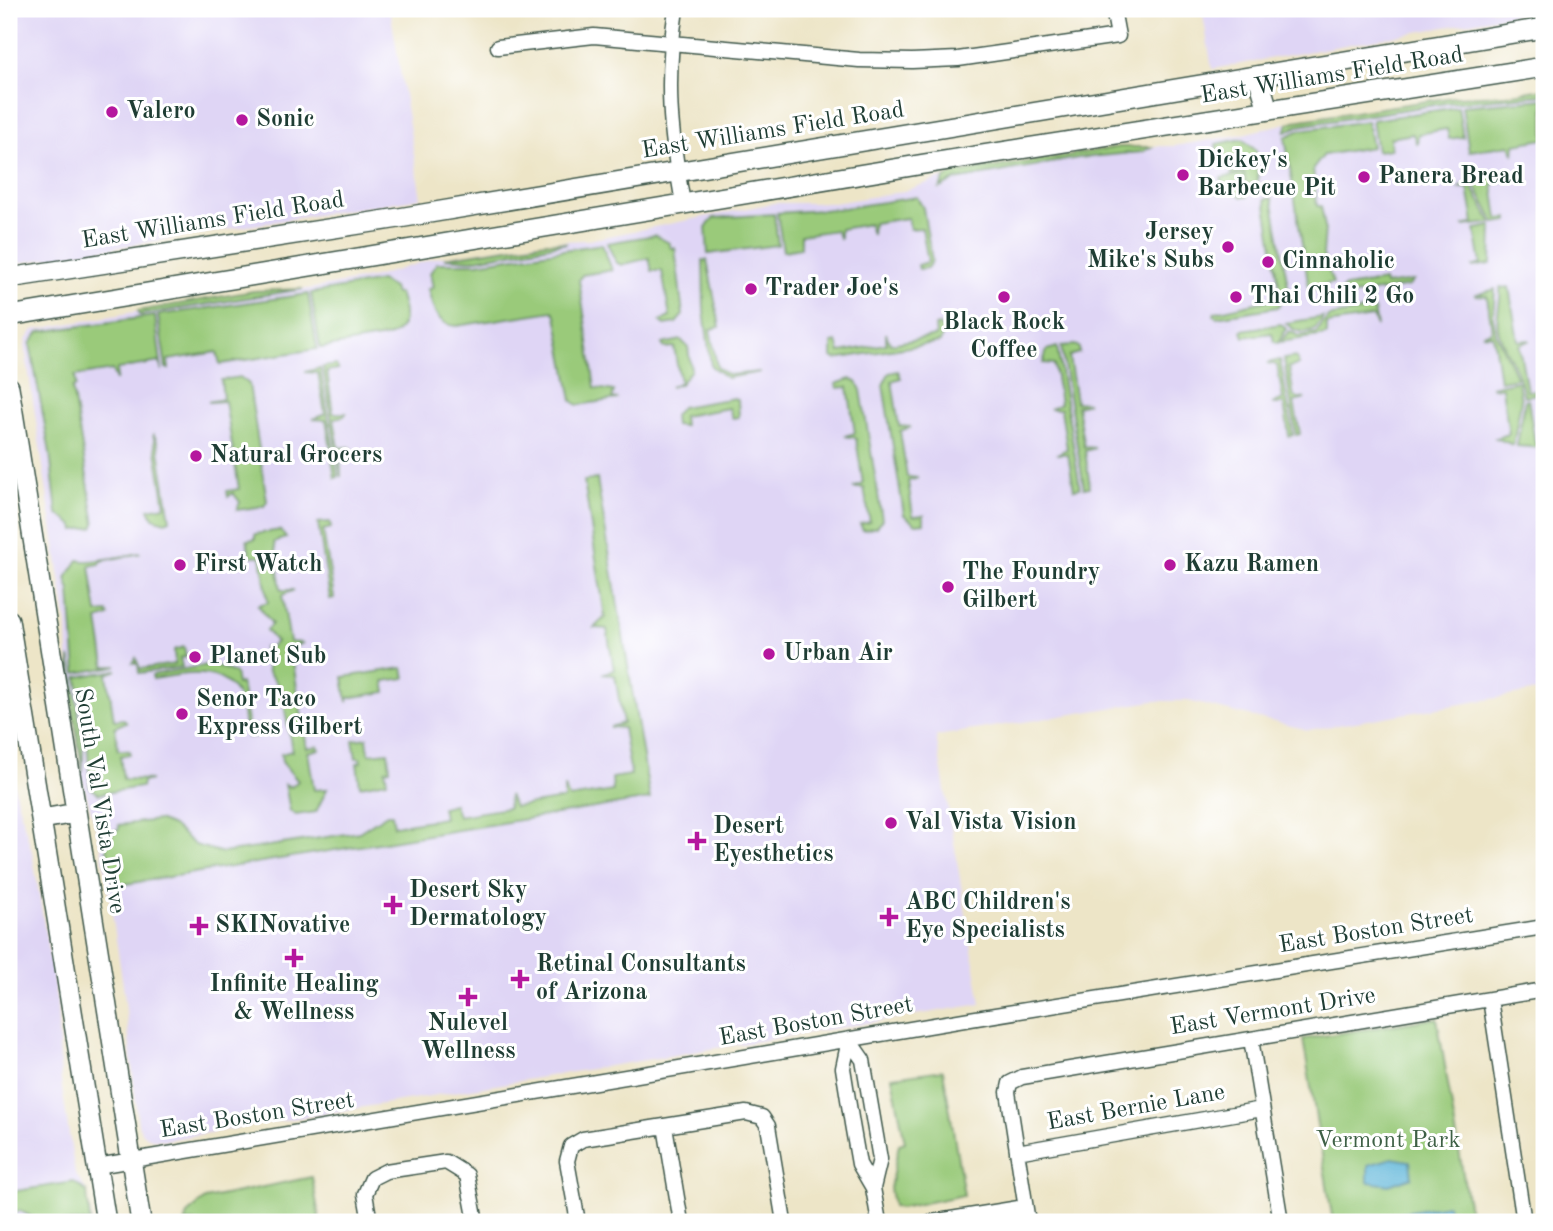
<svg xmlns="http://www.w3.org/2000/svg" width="1553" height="1231" font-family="'Old Standard TT',serif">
  <rect width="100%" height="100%" fill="#fff"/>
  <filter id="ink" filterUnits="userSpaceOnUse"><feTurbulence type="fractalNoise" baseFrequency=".0143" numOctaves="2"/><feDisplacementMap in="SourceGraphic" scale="14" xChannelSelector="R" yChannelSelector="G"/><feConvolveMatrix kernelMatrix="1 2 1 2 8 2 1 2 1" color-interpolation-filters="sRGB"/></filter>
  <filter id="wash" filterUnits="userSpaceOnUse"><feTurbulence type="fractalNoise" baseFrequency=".00686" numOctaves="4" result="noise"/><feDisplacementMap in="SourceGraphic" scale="28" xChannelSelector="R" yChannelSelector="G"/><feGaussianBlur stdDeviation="1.57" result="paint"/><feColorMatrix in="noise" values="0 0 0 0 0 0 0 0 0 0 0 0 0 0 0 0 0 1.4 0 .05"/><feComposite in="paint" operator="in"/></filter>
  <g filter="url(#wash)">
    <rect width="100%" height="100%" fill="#ede5c7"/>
    <path fill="#dfd5f5" d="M9,9H390L421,198L20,263L9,261Z
      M1202,9H1544L1212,69Z
      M1544,89V690L1308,730L1188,701H1153L936,736L981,1004L166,1140L152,1139L142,1133L138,1124L124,991L108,887L101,846L82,779L69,689L67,624L25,348L26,340L33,330L254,291L310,289L375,277L435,258L538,242L589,240L774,203H834L901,192L953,174L1119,147L1175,146L1239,135L1295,121L1454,97L1507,95Z
      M9,751L16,796L32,852L57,1002L61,1082L75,1173L87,1191L92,1222H9Z"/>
    <path fill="#9aca7a" stroke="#5c8457" stroke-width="2" d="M1544,89V95L1447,103L1298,126L1285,132L1288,124L1295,121L1454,97L1507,95Z
      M1544,99V139L1515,144L1514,155L1510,145L1469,151L1462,106Z
      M1458,107L1463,137L1449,139L1447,129L1418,134L1417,145L1413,134L1390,138L1391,149L1377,151L1372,120Z
      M1367,121L1372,147L1324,155L1313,169L1317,206H1321L1325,227L1323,255L1333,283L1315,286V290L1309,288L1285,137L1300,130Z
      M1242,139L1256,150L1258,183L1246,185L1244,173L1232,175L1230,162L1219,164L1216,144Z
      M1119,147H1151L1142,152L1078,158L955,180L940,188L944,179L953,174Z
      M1244,174L1247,197H1242L1222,182L1221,178Z
      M1491,176L1502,181L1493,184L1498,219L1508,218V221L1495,223L1474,183L1473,179Z
      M1470,180V183L1492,223L1463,226L1474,223L1468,188H1459Z
      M917,197L923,208L932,261L927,268L919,269L918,265L928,262L922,228L910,229L908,218L873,223L872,235L869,224L840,229V240L836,230L801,235V248L783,251L777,213L837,209Z
      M1272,198L1289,291L1285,295L1280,291L1265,199Z
      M774,214L778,245L708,254L706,227L714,218Z
      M1492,226L1491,264L1472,267L1481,264L1475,229Z
      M655,235L669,243L671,248H675L683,315L676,323L665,325L660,321L670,317L662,271H652L649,258L621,265L616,262L607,243Z
      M547,242L567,243L471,260L444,258Z
      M602,244L612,270L582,275L579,280L595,388L614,391L612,398L618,399L578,405L572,401L556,315L553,311L456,326C435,324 432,306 428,289L433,288L430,273L437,263H477Z
      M703,260H707L720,327L710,329L717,367L728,375L760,372L727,378L711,366L704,310Z
      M381,281L393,288L395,294L399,293C405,310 409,326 391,336L320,348L311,293Z
      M1384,281L1385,285L1413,281L1409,286L1348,296L1343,293L1342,289L1346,287Z
      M1509,287L1518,341L1530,340L1519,345L1527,391L1538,390L1537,394L1524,396C1519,366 1507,358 1499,333C1494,317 1502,303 1500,288Z
      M303,289L139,315L138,311L254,291Z
      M1495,289L1493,317L1496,334L1517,378L1500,381L1493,335L1482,334L1492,331L1487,296L1475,295Z
      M308,294L317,349L220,364L217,352L168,360L169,369L166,368L158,315Z
      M1277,298L1281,300L1278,307L1216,317L1214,315L1215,312Z
      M1374,309L1377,327L1373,317L1327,324V335L1281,342L1289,331L1299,336L1316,333L1328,317Z
      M155,316L162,371L160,362L117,369L116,381L112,370L75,376L76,386L72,388L95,524L93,527L75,530L74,526L57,513L50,453L30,344L39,332Z
      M1323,317C1316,335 1298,336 1286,323Z
      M1281,324L1286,329L1278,343L1274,342L1272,333L1244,337L1242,330Z
      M939,325L943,332L940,342L835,359L832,357V343L837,342L840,352L886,344V333L890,344L936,336L935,326Z
      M681,340L688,347L691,370L680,384L670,387L680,382L674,347L664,348L662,344Z
      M1075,345L1079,347V353L1069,356L1076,402L1088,403L1077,406L1084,447L1095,448L1085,451L1090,487L1084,488L1061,346Z
      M1057,347L1080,488L1074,489L1068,454H1057L1067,449L1061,409H1050L1060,404L1054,364L1043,363L1047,350Z
      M1296,357L1299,365L1289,367L1294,397L1305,399L1294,402L1300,434L1296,435L1284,359Z
      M1280,360L1293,435L1289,436L1284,404H1272L1283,399L1277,365L1267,363Z
      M336,365L338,369L327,371L333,413H346L344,416L334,418L339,448L350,447L352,450L340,453L341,477L323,367Z
      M320,368L338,477L335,478L331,455L319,454L331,449L326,420L313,419L325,414L318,373L305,372Z
      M898,371L901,378L892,381L899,426L911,427L900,431L907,477L918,478L908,481L913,516L924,515V523L916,524L904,515L883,385L889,373Z
      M240,377L249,384L267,501L264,506L237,510L240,502L233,493L228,497L227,491L239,489L225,401L208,402L223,399L221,380Z
      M850,379L857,382L861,390L882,519L877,527L863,530L860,524L870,522L864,488H853L863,484L856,438L845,436L855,433L848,387L837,388L836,384Z
      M1518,381L1521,401L1513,445L1496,438L1509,434L1502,388L1491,387Z
      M734,398L738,400L739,417L732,418L729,408L683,416L684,426L675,425L674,416L681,407Z
      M1528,399L1535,444L1544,443L1543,448L1517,446L1525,400Z
      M153,433L158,443L170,520L165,522L153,518L149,509L165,506Z
      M597,479L650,799L113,886L106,844L114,831L119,829V825L158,820L173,826L195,845L223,853L359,832L387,814H392L394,826L444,818L442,807L454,804L458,816L508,808L509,795L514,807L564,799V786L569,798L613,791L612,778L631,775L623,728L610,727L623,723L615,675L602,674L614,670L607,629L594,628L605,617L584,481Z
      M330,522L331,528L323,530L334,598L330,599L318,523Z
      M280,530L286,538L274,542L281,590H294L282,595L290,642L303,643L291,648L298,695L311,696L299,700L307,748L318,746L320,749L308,752L314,790L327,789L316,812L296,815L290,811L285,784L291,787L298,781L282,762L281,754L292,751L284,704L273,705L271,695L277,696L283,691L268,672L264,647L269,648L276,642L266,630L272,624L258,605L268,602L261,556H250L247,540L255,539V534Z
      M141,553L101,561L100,564L90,566L97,613L107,612L109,616L98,620L105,666H117L76,673L70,591L66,578L78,560C89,564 127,555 141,553Z
      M184,647L186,657L180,658L182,667L139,673L138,663H133L136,658L140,669L175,664L174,650Z
      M70,657L83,744V772L69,686Z
      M212,664L235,673L237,684L241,683L249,731L259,729L258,736L247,737C244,727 244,715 241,704C227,663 185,674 153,679L152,675Z
      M403,668L405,678L384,681L386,692L348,698L347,702L343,677Z
      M117,670L107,674L114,720L124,719L126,722L115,727L118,750L130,751V754L120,756L123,779L151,780L142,782L141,787L99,794L90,787L87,738L77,677Z
      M367,738L369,754L388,752L390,769L385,770L387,781L360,786L357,763L361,762L360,758H356L353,740Z
      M1437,1018L1471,1222H1333L1303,1039Z
      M943,1070L964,1195L900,1208L893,1206L890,1188L899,1144L905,1142L892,1077Z
      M312,1177L320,1222H185L188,1213L205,1199Z
      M74,1182L87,1192L90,1222H41L19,1210L9,1221V1192Z"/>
    <path fill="#5ab4d8" stroke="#3c7886" stroke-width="2" d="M1392,1158L1410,1161L1412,1177L1389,1185L1368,1182V1165Z
      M1448,1205L1452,1222H1389L1392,1214Z"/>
  </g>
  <g filter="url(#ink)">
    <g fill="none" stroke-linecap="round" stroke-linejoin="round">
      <g stroke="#3e564a" stroke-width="17">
        <path id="minor" d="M676,9C665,82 670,131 683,203
          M498,47L594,36L859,60L912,61L958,59L1118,36L1113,9
          M1490,999L1524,1222
          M1251,1039L1281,1222
          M849,1040L843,1068L852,1124L859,1164L873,1188L879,1222
          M849,1040L863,1060L880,1159L873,1188
          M665,1126L681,1222
          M1017,1152L1262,1109
          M97,1166L970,1019L1544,927
          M370,1222L365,1194L372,1178L386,1171L446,1162L467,1175L476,1222
          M578,1222L567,1161L571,1146L583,1139L746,1113L762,1117L768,1126L784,1222
          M932,1222L1025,1207
          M1028,1222L1008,1092L1010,1083L1022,1077L1544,990"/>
      </g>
      <g stroke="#3e564a" stroke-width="22">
        <path id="secondary" d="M1258,76L1268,110
          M9,278L399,218L1544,28
          M9,316L924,164L1544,67
          M9,387L141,1222
          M9,620L106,1222
          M42,819L76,813"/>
      </g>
      <use href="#minor" stroke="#fff" stroke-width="14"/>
      <use href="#secondary" stroke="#fff" stroke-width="19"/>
    </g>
  </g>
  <g fill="#b5179e" stroke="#fff" stroke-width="2.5">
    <circle cx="112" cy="112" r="7"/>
    <circle cx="242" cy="120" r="7"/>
    <circle cx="1183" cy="175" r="7"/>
    <circle cx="1364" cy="177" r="7"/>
    <circle cx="1228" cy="247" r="7"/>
    <circle cx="1268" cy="262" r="7"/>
    <circle cx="751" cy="289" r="7"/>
    <circle cx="1004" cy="297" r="7"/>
    <circle cx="1236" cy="297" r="7"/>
    <circle cx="196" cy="456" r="7"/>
    <circle cx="180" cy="565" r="7"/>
    <circle cx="1170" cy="565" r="7"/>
    <circle cx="948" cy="587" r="7"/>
    <circle cx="769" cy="654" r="7"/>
    <circle cx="195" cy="657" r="7"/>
    <circle cx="182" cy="714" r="7"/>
    <circle cx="891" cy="823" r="7"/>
    <path d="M693.5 830.5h7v7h7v7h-7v7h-7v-7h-7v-7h7z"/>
    <path d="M389.5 894.5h7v7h7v7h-7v7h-7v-7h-7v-7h7z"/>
    <path d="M885.5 906.5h7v7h7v7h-7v7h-7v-7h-7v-7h7z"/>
    <path d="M195.5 915.5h7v7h7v7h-7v7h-7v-7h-7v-7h7z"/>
    <path d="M290.5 947.5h7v7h7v7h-7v7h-7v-7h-7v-7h7z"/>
    <path d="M516.5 968.5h7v7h7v7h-7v7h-7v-7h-7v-7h7z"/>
    <path d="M464.5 986.5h7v7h7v7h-7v7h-7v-7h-7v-7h7z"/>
  </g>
  <g text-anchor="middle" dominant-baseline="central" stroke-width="6" stroke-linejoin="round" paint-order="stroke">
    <g font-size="24" fill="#1f3d34" stroke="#fff">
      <text transform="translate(1332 76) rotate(-9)">East Williams Field Road</text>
      <text transform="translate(773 131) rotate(-9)">East Williams Field Road</text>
      <text transform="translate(213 221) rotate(-9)">East Williams Field Road</text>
      <text transform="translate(99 801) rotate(81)">South Val Vista Drive</text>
      <text transform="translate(1376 931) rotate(-9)">East Boston Street</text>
      <text transform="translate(1273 1012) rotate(-9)">East Vermont Drive</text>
      <text transform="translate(816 1022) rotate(-10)">East Boston Street</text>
      <text transform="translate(1136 1108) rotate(-10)">East Bernie Lane</text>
      <text transform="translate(257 1116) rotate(-9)">East Boston Street</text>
    </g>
    <g font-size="24" font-weight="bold" fill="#1f3d34" stroke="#fff" text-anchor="start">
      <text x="126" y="112">Valero</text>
      <text x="256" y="120">Sonic</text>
      <text x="1197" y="161">Dickey's<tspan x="1197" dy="28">Barbecue Pit</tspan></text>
      <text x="1378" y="177">Panera Bread</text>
      <text x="1214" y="233" text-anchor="end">Jersey<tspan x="1214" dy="28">Mike's Subs</tspan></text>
      <text x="1282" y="262">Cinnaholic</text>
      <text x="765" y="289">Trader Joe's</text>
      <text x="1250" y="297">Thai Chili 2 Go</text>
      <text x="1004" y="323" text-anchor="middle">Black Rock<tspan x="1004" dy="28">Coffee</tspan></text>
      <text x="210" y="456">Natural Grocers</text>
      <text x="194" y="565">First Watch</text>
      <text x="1184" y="565">Kazu Ramen</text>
      <text x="962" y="573">The Foundry<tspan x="962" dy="28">Gilbert</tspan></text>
      <text x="783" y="654">Urban Air</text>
      <text x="209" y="657">Planet Sub</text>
      <text x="196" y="700">Senor Taco<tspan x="196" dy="28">Express Gilbert</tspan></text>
      <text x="905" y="823">Val Vista Vision</text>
      <text x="713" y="827">Desert<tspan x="713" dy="28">Eyesthetics</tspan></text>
      <text x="409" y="891">Desert Sky<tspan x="409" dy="28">Dermatology</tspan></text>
      <text x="905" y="903">ABC Children's<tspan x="905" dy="28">Eye Specialists</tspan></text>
      <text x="215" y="926">SKINovative</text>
      <text x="536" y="965">Retinal Consultants<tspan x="536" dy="28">of Arizona</tspan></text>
      <text x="294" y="985" text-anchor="middle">Infinite Healing<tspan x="294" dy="28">&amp; Wellness</tspan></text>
      <text x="468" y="1024" text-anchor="middle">Nulevel<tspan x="468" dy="28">Wellness</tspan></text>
    </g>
    <g font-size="24" fill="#3e6046" stroke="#fff">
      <text x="1388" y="1141">Vermont Park</text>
    </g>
  </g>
  <rect width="1553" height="1231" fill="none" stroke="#fff" stroke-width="35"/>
</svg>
